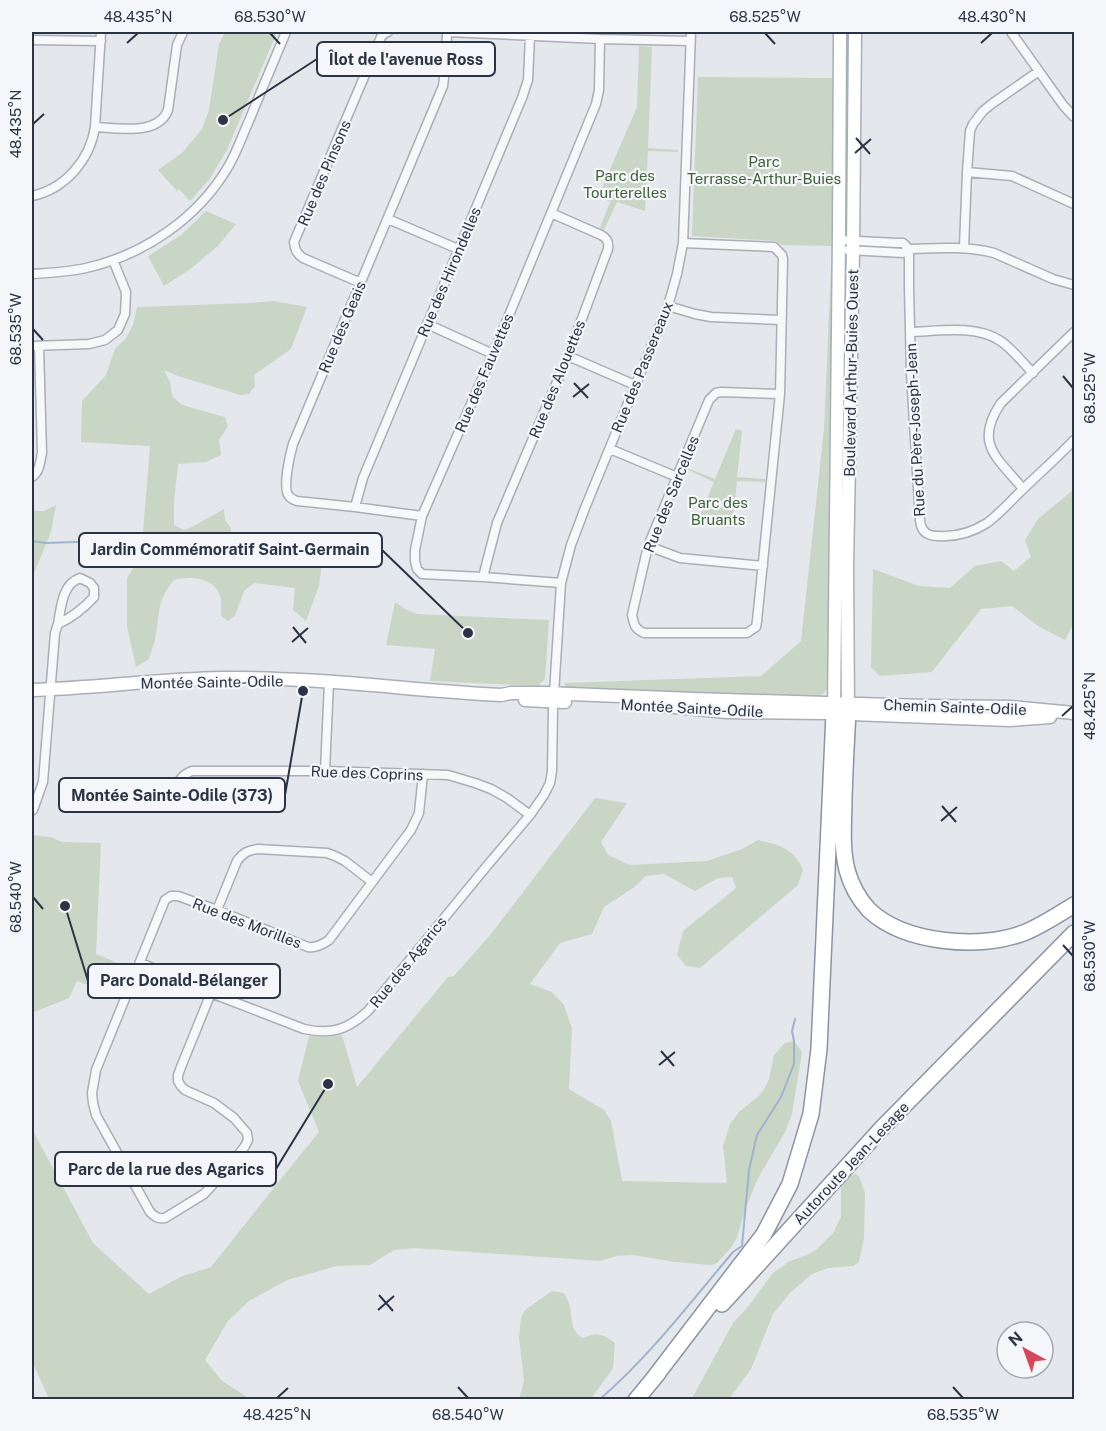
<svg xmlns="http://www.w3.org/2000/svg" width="1106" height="1431" font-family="'Public Sans',sans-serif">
  <rect width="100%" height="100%" fill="#e4e7ec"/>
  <path fill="#c9d6c5" d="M225,32H277L227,150L209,180L190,201L179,189L177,191L158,170L183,152L202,129L209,110L219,44Z
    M639,46L652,47L648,148L678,150V152L648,151L645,211L617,202L604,230L600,228L610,202L598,197L637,107Z
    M698,77L834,78L828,687L824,693L817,697L575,691L566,687L564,683L761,676L801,641L824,429L832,246L782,245L775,241L692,236Z
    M206,211L236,224L218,246L189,270L164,286L148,256L181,235Z
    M274,301L307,307L291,349L254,375L255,386L249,394L240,395L178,376L164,370L170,382L172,396L182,405L225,417L228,426L219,440L221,455L206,462L178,464L174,502V525L184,530L190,528L224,509L225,520L231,528L230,546L275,555L270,538H301V559L322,562L319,586L306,621L293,610L295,588L254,583L244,591L235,616L228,621L221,616C221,610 222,602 220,596C214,577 190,576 174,580C156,601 160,615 155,640C153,646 151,653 149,659L136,667L127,626V578L131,571L141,558L150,446L81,442L82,401L106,375L115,349L126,338L133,325L137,307L251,303Z
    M736,429L742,431L737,477L765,479V482L737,481L732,528L696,525L714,482L686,469L687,468L715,479Z
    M1074,489V623L1065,640L1038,626L1012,606L981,609L932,672L880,676L871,667L873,569L919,586L950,588L975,566L1001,561L1014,571L1031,557L1025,540L1038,519Z
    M56,505L51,532L32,578V511H44Z
    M395,602L405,609L417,614L549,620L545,679L538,686L430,681L435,649L386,645Z
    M595,798L627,803L601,842L608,855L630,865L707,861L742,849L758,840C779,845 794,848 803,870L798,885L700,968L686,966L677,955L683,931L736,888L732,877L718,878L695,891L664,874L646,876L633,888L604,907L592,934L560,943L530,984L552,992L564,1005L572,1029L569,1089L604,1110L611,1121L622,1181L727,1183L723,1146L730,1124L739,1112L759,1096L764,1089L769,1079L774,1055L785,1043L794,1041L802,1052L792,1114L785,1132L758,1178L745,1210L737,1238L730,1249L717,1263L711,1265L675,1262L633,1255L617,1256L600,1261L414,1248L394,1250L370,1265L337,1266L287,1280L249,1301L228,1321L205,1360L221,1380L250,1399H49L32,1361V1129L93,1243L149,1294L180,1277L211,1267L280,1180L319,1132L298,1081L309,1036L327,1037L342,1035L357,1087L448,977L454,976L491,934Z
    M32,835L51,837L62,842L101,843L96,954L132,969L120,996L77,981L69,998L32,1013Z
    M855,1174L859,1176L865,1193L864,1238L859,1262L853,1266L828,1268L812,1274L789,1294L773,1314L751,1369L729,1399L691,1400L733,1323L747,1308L773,1273L790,1261L807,1255L817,1249L833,1233L841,1217V1185L847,1177Z
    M552,1291L563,1293C565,1295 567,1298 568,1301C574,1315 568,1330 583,1338C597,1332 603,1334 615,1343L613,1368L591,1399H519L524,1381L519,1338L521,1318L525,1310Z"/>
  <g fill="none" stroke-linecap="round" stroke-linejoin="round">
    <path stroke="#9fb4cc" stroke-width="2" d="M32,541L46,543L75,542H94L125,539L137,548L160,549L176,544L216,546L285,559L348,563
      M599,1400C650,1356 690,1303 733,1252L742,1246L749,1170L757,1135L781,1097L794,1064V1041L792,1031L795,1019"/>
    <g stroke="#a9aeb7" stroke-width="11">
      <path id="street" d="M449,32L600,39L690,41
        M1011,32L1063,105L1074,117
        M32,40L101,41
        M95,127C118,128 158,136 168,110L177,45L183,32
        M967,172L1012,176L1074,204
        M32,196C65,189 90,160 95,127L101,32
        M388,219L458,249
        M839,240L897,243H903L909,249
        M683,243L774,247L782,255L783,259L780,394L757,621L756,627L747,633H644C635,629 634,625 632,615L648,546L709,400L716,393L721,392L780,394
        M964,247L967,172L970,131L973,124L983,111L993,103L1039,71
        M909,249V287L911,374L920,520C921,532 928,536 938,536C955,537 973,532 987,523C998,515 1008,504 1017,495C1036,476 1056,459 1074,440
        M848,250L903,253L909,249C938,248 966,246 994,253L1053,279L1074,285
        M32,274C50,273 68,272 86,268C144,255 198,218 228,167C237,152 242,136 249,121C261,91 274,61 286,32
        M361,283L303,258C297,254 295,250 294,242L381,37L385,33L388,32
        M668,306L695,314L711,317L781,320
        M427,324L493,354
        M911,332C938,331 975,325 999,340C1012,348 1022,362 1033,373
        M32,346L89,344L105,340L118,330L125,314L126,292L113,260
        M568,356L635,385
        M610,449L677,477
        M32,477C40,471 40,462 42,453L39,346
        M1023,489C998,458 973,444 1001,403L1074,332
        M355,507L363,478L522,98L528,80L530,36
        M422,516L355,507L297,501C294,500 291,499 289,496C282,489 290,454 293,444L443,86L446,61L447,32
        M648,546L680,558L763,566
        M483,577L497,523L568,356L608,249C609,242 607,238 601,235L551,213
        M561,583L483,577L422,574L417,569L415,561V550L422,516L493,354L596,104L599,90L600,39
        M325,771L329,682
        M172,796C177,785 180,775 192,771H325L448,775L475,783L491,789L507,798L530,815
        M33,810L43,782L55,633L58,624C71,618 84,608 94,597V588L90,583L80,578C62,584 61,608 58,624
        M217,910L237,861C243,853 248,850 258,849L327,853L335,856L345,861L372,882
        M141,963L211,993L304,1029C331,1035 347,1030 368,1011L486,867L530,815L544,795L550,783L552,771L553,709L561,583L571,545L585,508L668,306L677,274L683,243L691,32
        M211,993L181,1067L178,1075V1081L181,1086L185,1090L214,1103L234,1118L247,1133L248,1140L245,1146L230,1166L204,1194L165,1218C158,1219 155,1217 150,1212L96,1115L93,1103L92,1093L96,1070L165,900L171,896H178L217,910L308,947C316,948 322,945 329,940L411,830L419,813L423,774"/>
    </g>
    <g stroke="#a9aeb7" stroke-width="15">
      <path id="secondary" d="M32,690C95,688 159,679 223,678C316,677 408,690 501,695L511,693H546L693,699L925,706L1010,707L1074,713
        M525,700L565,702
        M654,705L727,712L824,713L1010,720L1050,717
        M848,710L847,567L853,250L855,32
        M834,711L839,235L840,32"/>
    </g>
    <g stroke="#8b94a3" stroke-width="18">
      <path id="highway" d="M848,714C846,742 845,770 844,797C844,822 841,846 847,870C851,885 859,899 869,910C905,944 982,950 1026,932C1043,925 1059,914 1074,905
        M722,1304L882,1128L1074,933
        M654,1378L764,1234L790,1184L811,1114L819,1049L834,714
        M636,1400L659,1372"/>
    </g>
    <use href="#street" stroke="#f7f8fa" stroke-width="8"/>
    <use href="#secondary" stroke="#fff" stroke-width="12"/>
    <use href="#highway" stroke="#fff" stroke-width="15"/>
  </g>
  <path fill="none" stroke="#2b3445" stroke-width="2" d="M270,33L280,44M765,33L775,44M127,43L138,33M981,43L992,33M33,124L44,114M856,138L870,154M855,153L871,139M33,329L43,340M1063,376L1073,388M574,383L588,398M573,397L589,384M293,627L306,643M292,642L308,628M1062,716L1073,706M942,806L956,822M941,821L957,807M33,897L43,909M1063,945L1073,956M661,1051L674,1066M659,1065L675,1052M379,1295L393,1311M378,1310L394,1296M458,1387L468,1398M953,1387L963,1398M277,1398L288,1388"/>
  <g text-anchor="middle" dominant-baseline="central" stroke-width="4.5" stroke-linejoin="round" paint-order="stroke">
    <g font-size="15" fill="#3f6138" stroke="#f4f6f9">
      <text x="764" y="161">Parc<tspan x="764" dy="17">Terrasse-Arthur-Buies</tspan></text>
      <text x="625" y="175">Parc des<tspan x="625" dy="17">Tourterelles</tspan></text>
      <text x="718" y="502">Parc des<tspan x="718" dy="17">Bruants</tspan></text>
    </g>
    <g font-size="15" fill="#2b3445" stroke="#f4f6f9">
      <text transform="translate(324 173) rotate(-67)">Rue des Pinsons</text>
      <text transform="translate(449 272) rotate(-67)">Rue des Hirondelles</text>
      <text transform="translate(342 327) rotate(-67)">Rue des Geais</text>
      <text transform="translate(642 367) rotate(-68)">Rue des Passereaux</text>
      <text transform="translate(484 373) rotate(-67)">Rue des Fauvettes</text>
      <text transform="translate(851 373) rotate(-89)">Boulevard Arthur-Buies Ouest</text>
      <text transform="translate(557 379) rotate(-68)">Rue des Alouettes</text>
      <text transform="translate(915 430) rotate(-93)">Rue du Père-Joseph-Jean</text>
      <text transform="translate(671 494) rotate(-68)">Rue des Sarcelles</text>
      <text transform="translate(212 682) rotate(-1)">Montée Sainte-Odile</text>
      <text transform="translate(955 707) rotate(2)">Chemin Sainte-Odile</text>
      <text transform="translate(692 708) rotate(3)">Montée Sainte-Odile</text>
      <text transform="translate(367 773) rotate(2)">Rue des Coprins</text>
      <text transform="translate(247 923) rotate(21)">Rue des Morilles</text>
      <text transform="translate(408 962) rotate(-51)">Rue des Agarics</text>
      <text transform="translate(851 1163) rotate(-47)">Autoroute Jean-Lesage</text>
    </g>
  </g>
  <path fill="none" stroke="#2b3445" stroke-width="2" d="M223 120L317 59M468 633L382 550M303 691L285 795M65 906L88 981M328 1084L276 1169"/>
  <g fill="#2b3445" stroke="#f4f6f9" stroke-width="2">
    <circle cx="223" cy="120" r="6"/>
    <circle cx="468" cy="633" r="6"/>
    <circle cx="303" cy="691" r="6"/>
    <circle cx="65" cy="906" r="6"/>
    <circle cx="328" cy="1084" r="6"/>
  </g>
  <g fill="#f4f6f9" stroke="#2b3445" stroke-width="2">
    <rect x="317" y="42" width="178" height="34" rx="6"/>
    <rect x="79" y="533" width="303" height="34" rx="6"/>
    <rect x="59" y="778" width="226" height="34" rx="6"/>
    <rect x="88" y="964" width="192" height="34" rx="6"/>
    <rect x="55" y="1152" width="221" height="34" rx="6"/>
  </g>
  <g font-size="16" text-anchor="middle" font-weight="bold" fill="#2b3445">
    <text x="406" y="65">Îlot de l'avenue Ross</text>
    <text x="230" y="555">Jardin Commémoratif Saint-Germain</text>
    <text x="172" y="801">Montée Sainte-Odile (373)</text>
    <text x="184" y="986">Parc Donald-Bélanger</text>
    <text x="166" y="1175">Parc de la rue des Agarics</text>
  </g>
  <rect width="1106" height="1431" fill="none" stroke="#f4f6f9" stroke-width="66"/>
  <g transform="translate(1025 1350) rotate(319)"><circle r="28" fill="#f4f6f9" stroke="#a4a8b1" stroke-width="1.5"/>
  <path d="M0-4.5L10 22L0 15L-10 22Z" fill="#d1495b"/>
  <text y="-9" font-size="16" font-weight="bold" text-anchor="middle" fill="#2b3445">N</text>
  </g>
  <rect x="33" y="33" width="1040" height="1365" fill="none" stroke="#2b3445" stroke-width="2"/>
  <g font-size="15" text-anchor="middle" fill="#2b3445">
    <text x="138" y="22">48.435°N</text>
    <text x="270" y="22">68.530°W</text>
    <text x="765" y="22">68.525°W</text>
    <text x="992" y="22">48.430°N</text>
    <text transform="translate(16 124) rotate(-90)" y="5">48.435°N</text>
    <text transform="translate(16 329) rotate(-90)" y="5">68.535°W</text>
    <text transform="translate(1090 388) rotate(-90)" y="5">68.525°W</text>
    <text transform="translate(1090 706) rotate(-90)" y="5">48.425°N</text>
    <text transform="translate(16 897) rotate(-90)" y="5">68.540°W</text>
    <text transform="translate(1090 956) rotate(-90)" y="5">68.530°W</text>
    <text x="277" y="1420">48.425°N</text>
    <text x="468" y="1420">68.540°W</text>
    <text x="963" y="1420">68.535°W</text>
  </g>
</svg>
